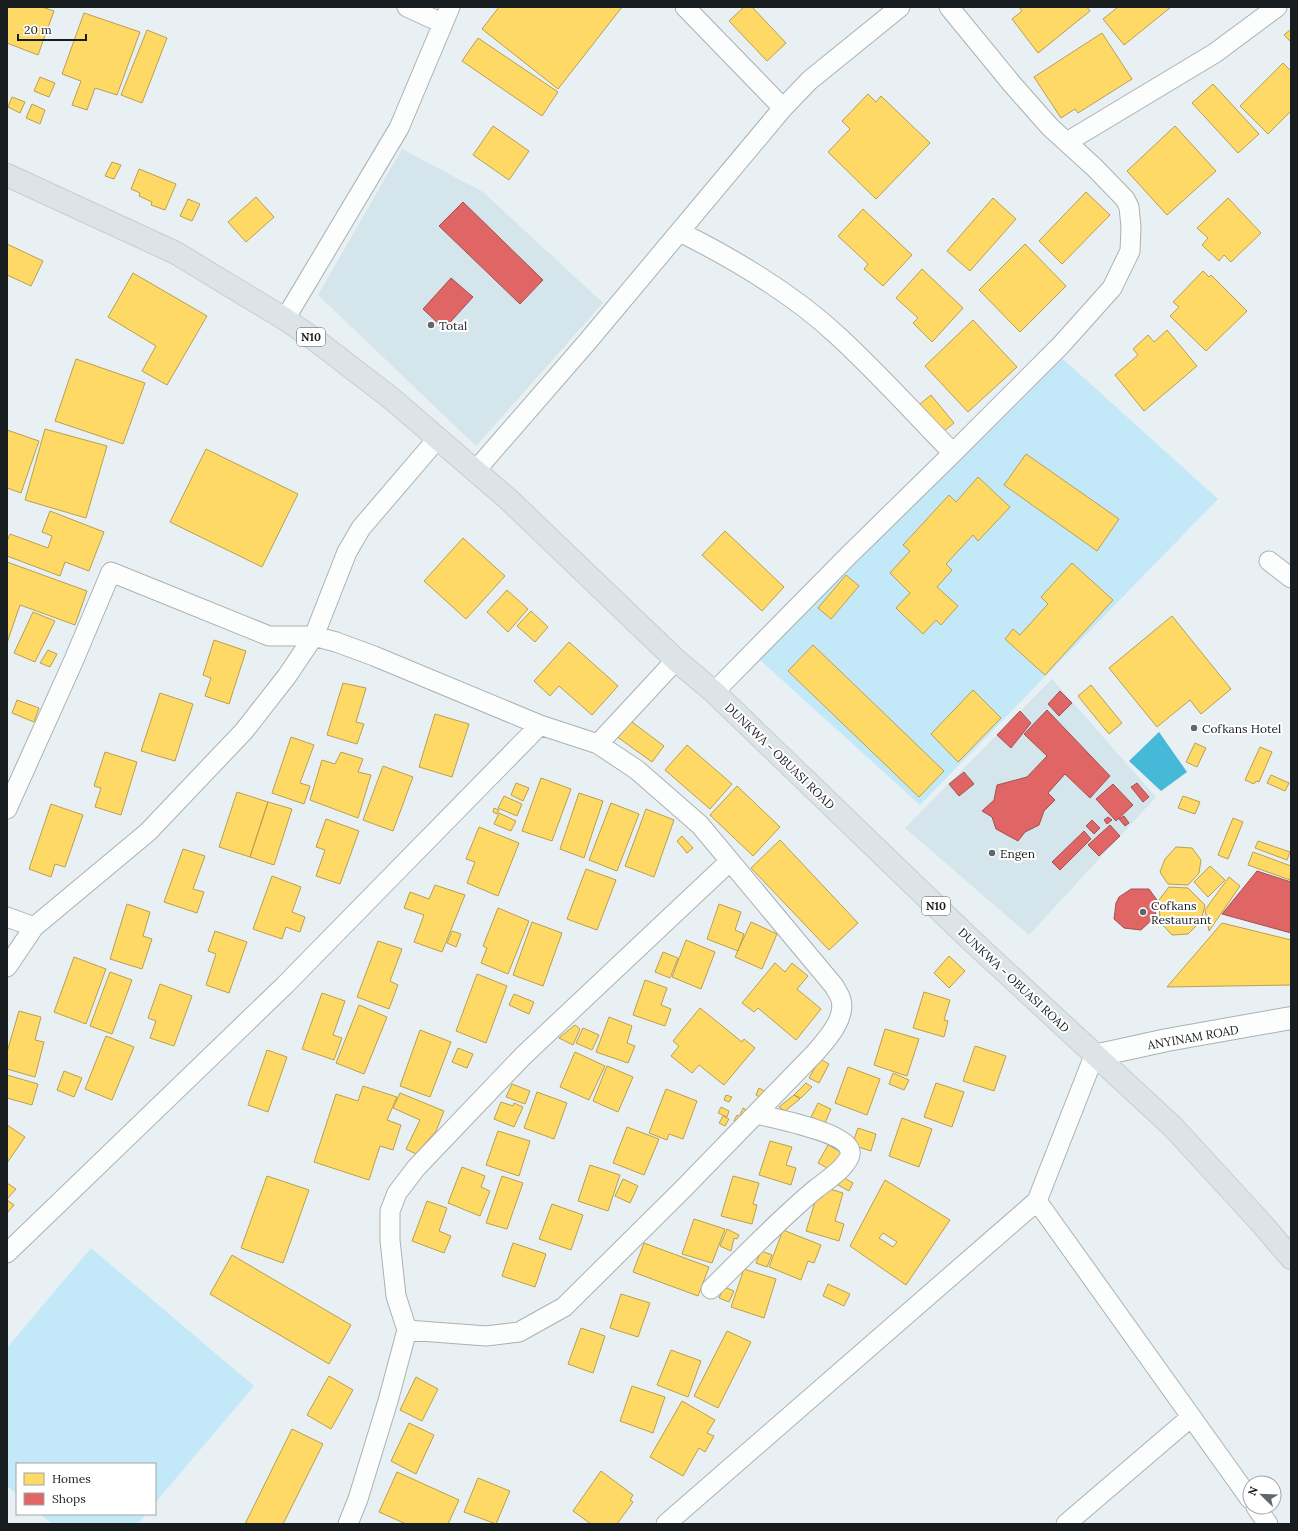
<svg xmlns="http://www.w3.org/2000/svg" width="1298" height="1531" font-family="Lora,serif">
  <rect width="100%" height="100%" fill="#e8f0f3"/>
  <path fill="#d4e5eb" d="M402,149L483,192L603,303L476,446L318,295Z
    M1052,679L1156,797L1029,935L905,828Z"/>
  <path fill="#c3e8f7" d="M1054,351L1218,499L920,805L759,659Z
    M91,1248L254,1386L155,1503V1464H17V1494L7,1486V1348Z
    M40,1514H146L138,1524H52Z"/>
  <path fill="#46b8d8" d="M1159,732L1187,772L1161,791L1129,761Z"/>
  <path fill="#ffd966" stroke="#b9a050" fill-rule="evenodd" d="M7,7H42L54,11L38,55L7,43Z
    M499,7H622L558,89L482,29Z
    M744,7H752L786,43L767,61L729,21Z
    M1019,7H1087L1090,11L1038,53L1012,19L1022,11Z
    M1118,7H1171L1124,45L1103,19Z
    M84,13L140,32L117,95L95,88L87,110L72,105L81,81L62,74Z
    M1291,29V42L1284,35Z
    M147,30L167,38L142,103L121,95Z
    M1102,33L1132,79L1078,113L1075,109L1061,118L1034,77Z
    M478,38L558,92L542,116L462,61Z
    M1283,63L1291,71V111L1268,134L1240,106Z
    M40,77L55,83L49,97L34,91Z
    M1213,84L1259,134L1238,153L1192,103Z
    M868,94L876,102L881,96L930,143L876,199L828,152L850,129L842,121Z
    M12,97L25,102L20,113L8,107Z
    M32,104L45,110L40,124L26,118Z
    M493,126L529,151L509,180L473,155Z
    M1175,126L1216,171L1167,215L1127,171Z
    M112,162L121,165L114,179L105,176Z
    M139,169L176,184L165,210L151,205L152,202L139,196L140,193L131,189Z
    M1086,192L1110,215L1062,264L1039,241Z
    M256,197L274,217L246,242L228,222Z
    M993,198L1016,219L970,271L947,251Z
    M1228,198L1261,233L1231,262L1224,255L1219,261L1202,245L1208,238L1197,228Z
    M188,199L200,204L192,221L180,216Z
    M863,209L912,255L883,286L864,269L868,264L838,236Z
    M7,244L43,261L31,286L7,275Z
    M1025,244L1066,286L1020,332L979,290Z
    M922,269L963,308L932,342L913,323L918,318L896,298Z
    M1203,271L1209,277L1211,275L1247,311L1206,351L1170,316L1179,307L1173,302Z
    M133,273L207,316L167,385L142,371L156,346L108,317Z
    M973,320L1017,367L968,412L925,366Z
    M1167,330L1197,366L1144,411L1115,375L1138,355L1133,349L1148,335L1154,342Z
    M76,359L145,383L123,444L55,421Z
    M931,395L954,423L938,436L915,408Z
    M45,429L107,446L86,518L25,500Z
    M7,430L39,441L21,493L7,488Z
    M206,449L298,494L262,567L170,522Z
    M1026,454L1119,519L1097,551L1004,485Z
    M978,477L1010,507L978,541L973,535L946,564L952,570L937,587L958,606L941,625L936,620L923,634L896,608L910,593L890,573L910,551L903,545L949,495L956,502Z
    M50,511L104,532L89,571L65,562L60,576L7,556V541L10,534L48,548L52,536L42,532Z
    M725,531L784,587L762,611L702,555Z
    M463,538L505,576L466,619L424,581Z
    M7,562L87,591L75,625L20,605L7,643Z
    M1072,563L1113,600L1045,675L1005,639L1013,629L1020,635L1048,604L1041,597Z
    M846,575L859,586L831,619L818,608Z
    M507,590L528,609L508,632L487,612Z
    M531,611L548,627L535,642L517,626Z
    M33,612L55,621L35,662L14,653Z
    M1172,616L1231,689L1201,714L1190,700L1157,727L1109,668Z
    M214,640L246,651L229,704L205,696L211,678L203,675Z
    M569,642L618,686L592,715L559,686L550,696L534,681Z
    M813,645L944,771L919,797L788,671Z
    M48,650L57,654L50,667L40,663Z
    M343,683L366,688L356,722L364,724L357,744L327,735Z
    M1091,685L1122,723L1109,734L1078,696Z
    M973,690L1001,718L958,762L931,734Z
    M160,693L193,704L175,761L141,751Z
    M17,700L39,708L34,722L12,713Z
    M435,714L469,724L452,777L419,767Z
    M628,719L664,746L652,762L616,736Z
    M291,737L314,745L300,783L310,786L304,804L272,793Z
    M1195,743L1206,748L1197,767L1186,762Z
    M687,745L732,784L710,809L665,770Z
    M1260,747L1272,752L1259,782L1256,781L1254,784L1245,780Z
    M105,752L137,762L121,815L95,807L101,788L94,786Z
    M341,752L363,759L358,772L371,775L358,818L310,800L322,760L335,764Z
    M383,766L413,777L393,831L363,820Z
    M1271,775L1289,783L1285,791L1267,783Z
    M541,778L571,789L552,841L522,831Z
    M516,783L529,788L523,801L511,795Z
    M737,786L780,827L753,856L710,815Z
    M237,792L268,802L250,857L219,847Z
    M579,793L603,801L584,858L560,849Z
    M504,796L522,804L517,816L498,808Z
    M1183,796L1200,802L1195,814L1178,808Z
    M268,802L292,809L274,865L250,857Z
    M611,803L639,814L617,871L589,860Z
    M51,804L83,815L65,867L55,864L51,877L29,869Z
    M494,808L499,810L497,814L493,812Z
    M646,809L674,820L654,877L625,866Z
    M499,813L516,821L511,831L494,824Z
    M1233,818L1243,822L1228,859L1218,855Z
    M326,819L359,831L340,884L316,876L325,850L316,847Z
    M479,827L519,843L498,896L467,883L475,862L466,859Z
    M682,836L693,848L687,853L677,841Z
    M780,840L858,923L829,950L751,868Z
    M1258,841L1290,852L1287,860L1255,848Z
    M1176,847L1192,848L1201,860L1199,873L1188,885L1168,884L1160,872L1165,859Z
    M183,849L205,856L193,889L204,892L197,913L164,902Z
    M1253,852L1291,866L1290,880L1248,865Z
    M1210,866L1225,880L1208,897L1194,882Z
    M586,869L616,880L597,930L567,919Z
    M272,876L301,887L292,912L305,917L300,932L286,927L282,939L253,929Z
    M1229,877L1240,886L1209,931L1205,910Z
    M435,885L465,895L442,952L414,942L424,915L404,908L410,892L429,899Z
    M1169,887L1188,888L1205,905L1201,921L1188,934L1172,935L1160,922L1159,900Z
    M127,904L150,912L143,936L152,939L142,969L110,959Z
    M719,904L741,912L735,930L744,934L738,951L707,939Z
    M498,908L529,921L508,974L481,963L487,948L483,946Z
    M532,922L562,933L543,986L513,975Z
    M751,922L777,934L762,969L735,957Z
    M1222,923L1291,940V985L1167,987Z
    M215,931L247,942L229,993L206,985L216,954L208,951Z
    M452,931L461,934L456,947L447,943Z
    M686,940L715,952L701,989L672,977Z
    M378,941L402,949L390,981L398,985L389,1009L357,997Z
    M663,952L678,958L670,978L655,972Z
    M949,956L965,971L949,988L934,973Z
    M74,957L106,969L86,1024L54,1012Z
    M775,963L785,972L792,963L808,976L797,989L821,1009L796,1040L758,1008L754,1012L742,1003Z
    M110,972L132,980L112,1034L90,1026Z
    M477,974L507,986L486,1043L456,1031Z
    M645,980L667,988L661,1005L671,1009L665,1026L633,1015Z
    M160,984L192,996L174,1046L150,1038L156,1021L148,1018Z
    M924,992L950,1000L944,1020L948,1021L944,1037L913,1028Z
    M322,993L345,1001L333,1035L342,1038L334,1060L302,1049Z
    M514,994L534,1002L529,1014L509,1005Z
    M359,1005L387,1017L364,1074L336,1063Z
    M700,1008L742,1042L744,1039L755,1048L724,1085L699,1065L692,1073L671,1056L679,1046L673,1041Z
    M19,1011L41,1017L35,1040L44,1042L35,1077L7,1069V1052Z
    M609,1017L632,1026L627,1043L635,1046L628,1063L596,1052Z
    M575,1025L580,1029L573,1045L559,1038Z
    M583,1028L599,1035L592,1050L576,1043Z
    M885,1029L919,1039L907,1076L874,1065Z
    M420,1030L451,1042L430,1097L400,1086Z
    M106,1036L134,1047L112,1100L85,1089Z
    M975,1046L1006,1056L994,1091L963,1081Z
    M458,1048L473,1054L467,1068L452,1062Z
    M267,1050L287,1057L268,1112L248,1105Z
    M575,1052L605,1066L589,1100L560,1087Z
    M820,1059L829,1064L819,1083L809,1078Z
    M607,1066L633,1077L618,1112L593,1101Z
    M848,1067L880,1079L867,1115L835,1103Z
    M64,1071L82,1078L74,1097L57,1090Z
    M893,1073L909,1080L904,1090L889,1084Z
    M7,1075L38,1084L32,1105L7,1098Z
    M806,1083L812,1087L801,1098L794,1095Z
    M936,1083L964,1092L952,1127L924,1117Z
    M512,1084L530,1091L525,1104L506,1097Z
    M363,1086L397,1097L387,1120L401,1125L393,1150L380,1146L369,1180L314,1162L336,1094L358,1101Z
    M759,1088L766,1092L763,1099L756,1095Z
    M666,1089L697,1101L683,1139L669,1134L667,1140L649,1133Z
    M537,1092L567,1103L554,1139L524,1128Z
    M400,1093L444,1111L436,1131L416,1154L406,1149L420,1120L393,1108Z
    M726,1095L732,1097L729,1102L724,1100Z
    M794,1095L800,1099L785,1111L779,1107Z
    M501,1102L513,1106L514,1103L523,1107L514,1127L494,1119Z
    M818,1103L831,1109L825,1123L811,1117Z
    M721,1107L729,1111L727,1117L718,1113Z
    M743,1108L748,1111L745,1118L740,1115Z
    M737,1115L742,1117L739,1123L734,1121Z
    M723,1116L729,1119L725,1126L719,1123Z
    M902,1118L932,1129L919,1167L889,1156Z
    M7,1125L25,1137L7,1163Z
    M627,1127L659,1139L644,1175L613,1163Z
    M858,1128L876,1134L871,1151L852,1145Z
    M498,1131L530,1141L519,1176L486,1165Z
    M770,1141L792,1147L786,1165L796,1168L791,1185L759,1175Z
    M828,1145L841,1152L831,1170L818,1163Z
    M590,1165L620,1175L608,1211L578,1201Z
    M462,1167L485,1176L481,1187L490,1191L480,1216L448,1203Z
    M267,1176L309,1190L283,1263L241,1248Z
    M502,1176L523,1183L507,1229L486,1223Z
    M733,1176L759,1183L753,1204L757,1205L752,1224L721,1216Z
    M843,1177L853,1183L849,1191L838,1185Z
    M623,1179L638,1186L630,1203L615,1196Z
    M885,1180L950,1220L906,1285L850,1246ZM883,1233L897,1242L893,1247L879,1238Z
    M7,1183L16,1189L7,1199Z
    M820,1186L843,1193L835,1221L844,1224L839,1241L806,1231Z
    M7,1200L14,1205L7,1213Z
    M427,1201L447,1208L439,1231L451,1236L444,1253L412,1241Z
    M552,1204L583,1215L571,1250L539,1239Z
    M694,1219L725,1229L712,1263L682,1254Z
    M727,1229L739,1235L737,1239L734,1238L731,1251L720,1246Z
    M783,1230L821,1245L814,1263L808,1261L801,1280L769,1267Z
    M513,1243L546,1254L535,1287L502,1276Z
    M644,1243L709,1267L698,1296L633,1272Z
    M761,1251L772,1255L767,1267L756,1263Z
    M232,1255L351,1325L329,1364L210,1294Z
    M744,1269L776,1279L764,1318L731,1307Z
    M828,1284L850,1294L844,1306L823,1296Z
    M724,1287L734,1291L729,1302L719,1298Z
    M621,1294L650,1303L638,1337L610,1328Z
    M581,1328L605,1336L593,1373L568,1364Z
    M727,1331L751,1342L718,1408L694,1396Z
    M671,1350L701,1361L688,1397L657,1385Z
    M329,1376L353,1390L331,1429L307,1415Z
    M416,1377L438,1389L422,1421L400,1410Z
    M632,1386L665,1397L653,1433L620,1421Z
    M682,1401L715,1420L707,1433L714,1436L705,1452L699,1448L683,1476L650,1457Z
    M409,1423L434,1435L416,1474L391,1461Z
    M292,1429L323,1444L283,1524H245Z
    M601,1471L633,1495L630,1500L633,1502L617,1524H591L573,1511Z
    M397,1472L459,1500L448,1524H406L379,1512Z
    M478,1478L510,1491L496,1524L464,1512Z"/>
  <path fill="#e06666" stroke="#a45050" d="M463,202L543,280L520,304L439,226Z
    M451,278L473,297L444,329L423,309Z
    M1060,691L1072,703L1059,716L1048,704Z
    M1047,710L1110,776L1090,798L1065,774L1048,793L1055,800L1044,811L1039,825L1025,832L1018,841L996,829L992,817L982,811L994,800L997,785L1027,777L1047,756L1024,734Z
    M1020,711L1031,723L1011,748L997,735Z
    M964,772L974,784L959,796L949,784Z
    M1137,783L1149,797L1143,802L1131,787Z
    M1113,784L1133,805L1116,821L1096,799Z
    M1124,816L1129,823L1125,826L1119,819Z
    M1108,817L1112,820L1107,824L1104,820Z
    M1092,820L1100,828L1094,834L1086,826Z
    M1110,825L1120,836L1099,856L1088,845Z
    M1084,831L1091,839L1060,870L1052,862Z
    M1257,871L1291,882V933L1222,914Z
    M1131,889H1149L1157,900L1155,917L1141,930L1124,928L1114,919L1116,903L1119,897Z"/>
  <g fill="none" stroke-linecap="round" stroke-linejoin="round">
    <g stroke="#abb1b3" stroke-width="21">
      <path id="minor" d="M407,7L442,23
        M685,7L783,108
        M949,7L1012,84L1050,127L1095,168L1125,199L1129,207L1131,227L1130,251L1112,288L1061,345L953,453
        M1067,142L1215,53L1277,7
        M680,232C736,260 792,293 838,336C878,373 915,414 953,453L848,556L714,692
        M285,319L399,128L450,7
        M476,470L588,341L783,108L810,80L900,7
        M1269,561L1291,578
        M598,744L676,660
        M7,809L73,662L111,572L269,636H314L336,642L374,656L540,725L598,744L637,770L700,825L834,986C836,990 840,995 841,1000C846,1019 826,1040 815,1053L684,1188L564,1307L519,1332L486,1336L407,1330
        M7,917L34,927
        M7,967L34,927L148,832L244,731L287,676L314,636L347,552L361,528L438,438
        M1037,1201L1250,1499
        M7,1253L284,986L540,725
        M711,1289C746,1255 779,1219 817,1188C826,1181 853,1163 850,1151C847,1132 775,1119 757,1114
        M1256,1507L1268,1524
        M348,1524L358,1499L388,1401L407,1330L396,1296L390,1240V1211L397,1193L416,1168L523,1056L729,862
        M666,1524L1037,1201L1094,1056
        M1066,1524L1191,1417"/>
    </g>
    <g stroke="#abb1b3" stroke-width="24">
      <path id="tertiary" d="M1094,1056L1167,1040L1291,1018"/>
    </g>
    <g stroke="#c9ccce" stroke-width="24">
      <path id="primary" d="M7,175L176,253L285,319L318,342L392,399L508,499L676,660L714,692L971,940L1173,1127L1263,1225L1291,1258"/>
    </g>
    <use href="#minor" stroke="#fcfdfd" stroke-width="19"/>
    <use href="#tertiary" stroke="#fcfdfd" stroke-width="22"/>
    <use href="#primary" stroke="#dce4e7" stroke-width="22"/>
  </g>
  <g fill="#606669" stroke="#fff" stroke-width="1.5">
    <circle cx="431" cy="325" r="4"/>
    <circle cx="1194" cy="728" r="4"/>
    <circle cx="992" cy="853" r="4"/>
    <circle cx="1143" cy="912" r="4"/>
  </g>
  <g text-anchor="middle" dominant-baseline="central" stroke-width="4" stroke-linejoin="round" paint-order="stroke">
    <g fill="#fff" stroke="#5d6062" stroke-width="1">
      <rect x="297" y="328" width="28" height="18" rx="3"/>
      <rect x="922" y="897" width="28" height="18" rx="3"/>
    </g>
    <g font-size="11" font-weight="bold" fill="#171c1e">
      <text x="311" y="337">N10</text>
      <text x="936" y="906">N10</text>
    </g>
    <g font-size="12" fill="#171c1e" stroke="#fff" text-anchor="start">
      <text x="439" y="325">Total</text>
      <text x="1202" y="728">Cofkans Hotel</text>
      <text x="1000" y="853">Engen</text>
      <text x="1151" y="905">Cofkans<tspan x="1151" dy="14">Restaurant</tspan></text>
    </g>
    <g font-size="12" fill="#171c1e" stroke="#fff">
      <text transform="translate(780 756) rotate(44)">DUNKWA - OBUASI ROAD</text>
      <text transform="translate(1014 980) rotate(43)">DUNKWA - OBUASI ROAD</text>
      <text transform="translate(1193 1037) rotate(-10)">ANYINAM ROAD</text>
    </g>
  </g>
  <rect width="1298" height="1531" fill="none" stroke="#171c1e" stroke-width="16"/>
  <rect x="16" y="1463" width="140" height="52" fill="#ffffff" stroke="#a2a4a5"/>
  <rect x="24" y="1473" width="20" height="12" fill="#ffd966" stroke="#a2a4a5"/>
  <text x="52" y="1483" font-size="12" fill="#171c1e">Homes</text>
  <rect x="24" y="1493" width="20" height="12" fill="#e06666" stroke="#a2a4a5"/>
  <text x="52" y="1503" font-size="12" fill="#171c1e">Shops</text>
  <g transform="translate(1262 1495) rotate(293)"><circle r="19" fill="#ffffff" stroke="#a2a4a5"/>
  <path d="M0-3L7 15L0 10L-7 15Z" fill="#606669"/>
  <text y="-6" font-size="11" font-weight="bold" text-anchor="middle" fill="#171c1e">N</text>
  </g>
  <path d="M18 34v6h68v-6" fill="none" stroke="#171c1e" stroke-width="2"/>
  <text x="24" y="34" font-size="12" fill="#171c1e" stroke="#ffffff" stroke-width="3" paint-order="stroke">20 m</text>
</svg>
